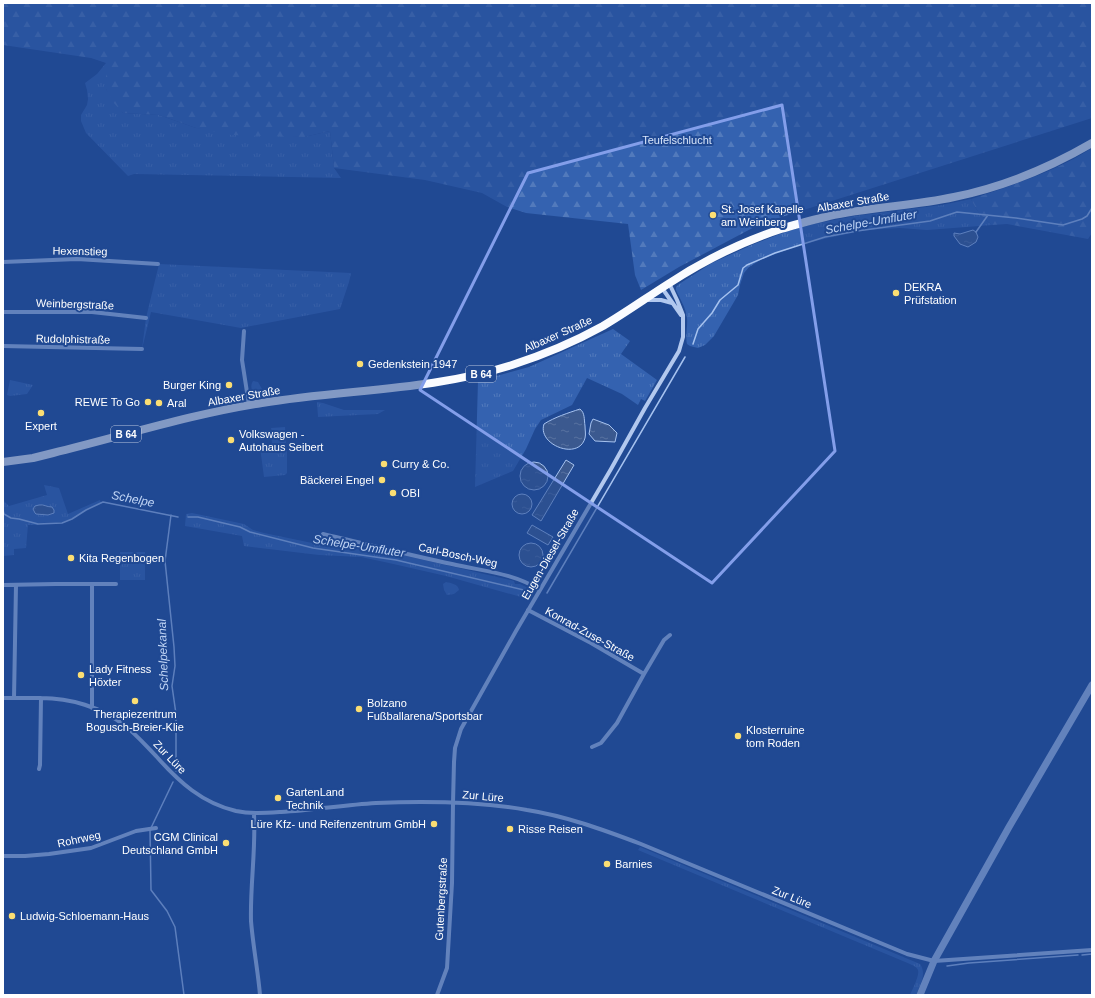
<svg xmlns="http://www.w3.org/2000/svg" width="1095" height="998" font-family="Arial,sans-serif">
  <defs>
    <pattern id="grass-tufts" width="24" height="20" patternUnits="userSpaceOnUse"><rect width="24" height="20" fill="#3462b0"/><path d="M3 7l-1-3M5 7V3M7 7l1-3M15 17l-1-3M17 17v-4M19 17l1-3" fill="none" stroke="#527abc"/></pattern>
    <pattern id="forest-firs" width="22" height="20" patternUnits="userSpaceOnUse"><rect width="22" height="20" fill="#3462b0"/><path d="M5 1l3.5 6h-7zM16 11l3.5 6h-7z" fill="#527abc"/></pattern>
    <pattern id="water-ripples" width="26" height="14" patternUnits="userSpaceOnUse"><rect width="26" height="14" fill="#3b598f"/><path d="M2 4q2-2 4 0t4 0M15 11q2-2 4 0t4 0" fill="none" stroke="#5872a0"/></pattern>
  </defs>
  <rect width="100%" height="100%" fill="#204993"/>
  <path fill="url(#grass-tufts)" d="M106,63V89L123,113L159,115L196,128L304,137L330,131L334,168L341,178L134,174L128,176L86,133L81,121V115L87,105L88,99L87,90L85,83L97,74Z
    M971,199C977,212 981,216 992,225L927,230L900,228L866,230L828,238L800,245L762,259L749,267L744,273L740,285L738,295L714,336L705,345L698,348L690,346L687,344C685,336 688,326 687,318C686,308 680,299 676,290V287L679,284L712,263L754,244L785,232L814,224L854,216L942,205Z
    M159,264L351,273L349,282L340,309L241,328L151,312L142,349L146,318Z
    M613,329L630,341L621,354L657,380L645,401L641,399L638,405L622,394L587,378L572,405L541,420L535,429L526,449L513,471L475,487L478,381L529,367Z
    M10,380L33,385L27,394L10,396L7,395Z
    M253,381L258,382L262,389L268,393L262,397C255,396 248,389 253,381Z
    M317,402L323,403L344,410H385L378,414L318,417Z
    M285,427L286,443L272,444L271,432H272L271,428Z
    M287,445V473L285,475L264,477L260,447Z
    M44,485L59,488L68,514L100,500L101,503L89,508L73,518L62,522L39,523L38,525H28L26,548L14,549V555L3,556V500L9,506L47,495Z
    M192,513L244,524L253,530L264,533L317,544V539H326L372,548L514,581L515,584H520L528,588V594L521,597L446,576L389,563L361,557L319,555L244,546L242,536L185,526L186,514Z
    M120,552H145V580H120Z
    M446,582C451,583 458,584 459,590L454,594L447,595L444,590L443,584Z
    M640,847L920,964C927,974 920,985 916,995H910C912,990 920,975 918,970C917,967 912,965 910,964L638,850Z"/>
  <path fill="url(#forest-firs)" d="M3,3H1092V118L760,224L679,267L641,290L635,275L628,224L526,213L507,207L482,193L425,180L334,168L330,131L304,137L231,135L196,128L159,115L123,113L113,102L106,89V63L91,58L3,45Z
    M1092,148V233L1088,239L1007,224L992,225C981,216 977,212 971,199C1012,185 1055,172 1092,148Z"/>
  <path fill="url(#water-ripples)" stroke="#a6c2ef" d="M973,230L976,232L978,237L976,242L968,247L960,244L954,236V233L960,234Z
    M580,409C585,413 584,419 585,426C585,430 586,434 585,438C579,461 537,445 544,424C555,417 568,413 580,409Z
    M593,419L609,425L617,433L615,442L595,441L589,434L591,423Z
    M566,460L574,465L541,521L532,515Z
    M520 476a14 14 0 1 1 28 0a14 14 0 1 1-28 0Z
    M512 504a10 10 0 1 1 20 0a10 10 0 1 1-20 0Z
    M39,505C44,504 46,507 52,507L54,510V513L48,515L36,514L35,513L33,509L35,506Z
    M532,525L553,537L548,545L527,533Z
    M519 555a12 12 0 1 1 24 0a12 12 0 1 1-24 0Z"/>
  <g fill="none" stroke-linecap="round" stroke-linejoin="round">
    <path stroke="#a6c2ef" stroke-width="1.5" d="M976,232L988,215
      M693,344L698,329L712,313L720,300L738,285L743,268L747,265L775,253L825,237L857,231L930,221L957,212L1016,218L1063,225L1082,219L1087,216L1092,208
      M3,510L4,514L11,518L19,519L38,524L62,523L72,519L86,510L103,502L178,517
      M171,515L165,561L174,647L175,666L172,686L176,714V771
      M188,517H198L240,527L250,532L313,548L396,560L528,591
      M547,593L685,357
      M173,782L150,830L151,890L167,911L175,927L184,995
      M1082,955L1092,954
      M947,966L969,963L1078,955"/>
    <path stroke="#b2c8ee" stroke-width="4" d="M3,262L77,259L158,264
      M662,288L681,315
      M648,300H661L672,303
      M3,312H92L146,318
      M244,331L242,360L249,405
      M3,346L142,349
      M323,534C366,544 409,555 452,564C482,571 514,573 540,590
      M3,585L56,584H116
      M92,585V708
      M528,610L591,643L644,674L664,640L670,635
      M3,698C16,698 28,698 41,698C70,698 101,707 124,725C136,734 146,746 156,756C179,782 202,803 236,811C251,814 265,813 281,812C313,810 344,805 376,803C426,801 477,801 527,810C566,816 604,830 641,844L907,954L934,961L1092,950
      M14,698L16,585
      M592,747L601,743L617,723L644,674
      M39,769L40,765L41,698
      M254,814C256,849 250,886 251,921C253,946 258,971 260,995
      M3,856H25L49,854L91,848L136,831L156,828
      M437,995L447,968L452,883L453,803L454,762L455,748L461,729L516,631L611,469L645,408L679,351L683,337V315L677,300L669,283"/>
    <path stroke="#b2c8ee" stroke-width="7" d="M920,995L934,961L1009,827L1092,685"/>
    <path stroke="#f9fbff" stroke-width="8" d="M3,462L33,458L53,453C123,436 191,414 262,403C345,389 431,391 512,365C543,355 574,342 603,326C625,313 646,298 668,284C703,261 741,242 781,229C797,224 813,220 829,216C870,207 913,206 954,197C1003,187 1049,168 1092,143"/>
  </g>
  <path d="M0 0H1095V998H0ZM782,105L835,451L712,583L420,390L528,173Z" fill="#204993" fill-opacity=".55" fill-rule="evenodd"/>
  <path fill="none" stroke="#839eea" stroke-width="3" stroke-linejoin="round" d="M782,105L835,451L712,583L420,390L528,173Z"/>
  <g fill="#fbde73" stroke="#204993" stroke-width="1.5">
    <circle cx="713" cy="215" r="4"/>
    <circle cx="896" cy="293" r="4"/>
    <circle cx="360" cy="364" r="4"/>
    <circle cx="229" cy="385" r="4"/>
    <circle cx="148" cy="402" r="4"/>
    <circle cx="159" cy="403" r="4"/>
    <circle cx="41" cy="413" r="4"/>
    <circle cx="231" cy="440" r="4"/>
    <circle cx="384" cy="464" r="4"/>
    <circle cx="382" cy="480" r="4"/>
    <circle cx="393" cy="493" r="4"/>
    <circle cx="71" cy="558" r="4"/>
    <circle cx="81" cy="675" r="4"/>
    <circle cx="135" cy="701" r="4"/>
    <circle cx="359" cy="709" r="4"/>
    <circle cx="738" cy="736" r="4"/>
    <circle cx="278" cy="798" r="4"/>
    <circle cx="434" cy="824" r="4"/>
    <circle cx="510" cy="829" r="4"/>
    <circle cx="226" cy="843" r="4"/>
    <circle cx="607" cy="864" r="4"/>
    <circle cx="12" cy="916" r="4"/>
  </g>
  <g text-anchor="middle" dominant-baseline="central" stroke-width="4" stroke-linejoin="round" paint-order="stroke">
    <g fill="#204993" stroke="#bcc8df" stroke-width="1">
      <rect x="466" y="366" width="30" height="16" rx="3"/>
      <rect x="111" y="426" width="30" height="16" rx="3"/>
    </g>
    <g font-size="10" font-weight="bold" fill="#fff">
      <text x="481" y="374">B 64</text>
      <text x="126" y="434">B 64</text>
    </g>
    <g font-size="11" fill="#d8e5fa" stroke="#204993">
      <text x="677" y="140">Teufelschlucht</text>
    </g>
    <g font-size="11" fill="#fff" stroke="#204993">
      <text transform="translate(853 202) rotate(-10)">Albaxer Straße</text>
      <text transform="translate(80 251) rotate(1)">Hexenstieg</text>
      <text transform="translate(75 304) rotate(2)">Weinbergstraße</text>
      <text transform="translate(558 334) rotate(-24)">Albaxer Straße</text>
      <text transform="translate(73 339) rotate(1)">Rudolphistraße</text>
      <text transform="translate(244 396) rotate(-10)">Albaxer Straße</text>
      <text transform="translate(550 554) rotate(-60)">Eugen-Diesel-Straße</text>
      <text transform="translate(458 555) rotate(12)">Carl-Bosch-Weg</text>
      <text transform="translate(590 634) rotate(29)">Konrad-Zuse-Straße</text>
      <text transform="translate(170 757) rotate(46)">Zur Lüre</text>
      <text transform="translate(483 796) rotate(5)">Zur Lüre</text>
      <text transform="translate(79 839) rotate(-12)">Rohrweg</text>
      <text transform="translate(792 897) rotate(22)">Zur Lüre</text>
      <text transform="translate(441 899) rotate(-87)">Gutenbergstraße</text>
    </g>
    <g font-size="11" fill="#fff" stroke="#204993" text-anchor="start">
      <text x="721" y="209">St. Josef Kapelle<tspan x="721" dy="13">am Weinberg</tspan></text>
      <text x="904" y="287">DEKRA<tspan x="904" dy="13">Prüfstation</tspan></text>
      <text x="368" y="364">Gedenkstein 1947</text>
      <text x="221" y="385" text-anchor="end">Burger King</text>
      <text x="140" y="402" text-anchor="end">REWE To Go</text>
      <text x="167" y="403">Aral</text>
      <text x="41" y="426" text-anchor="middle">Expert</text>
      <text x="239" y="434">Volkswagen -<tspan x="239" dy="13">Autohaus Seibert</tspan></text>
      <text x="392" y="464">Curry &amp; Co.</text>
      <text x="374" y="480" text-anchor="end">Bäckerei Engel</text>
      <text x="401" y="493">OBI</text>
      <text x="79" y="558">Kita Regenbogen</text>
      <text x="89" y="669">Lady Fitness<tspan x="89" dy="13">Höxter</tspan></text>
      <text x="367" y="703">Bolzano<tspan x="367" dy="13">Fußballarena/Sportsbar</tspan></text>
      <text x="135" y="714" text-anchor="middle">Therapiezentrum<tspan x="135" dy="13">Bogusch-Breier-Klie</tspan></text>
      <text x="746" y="730">Klosterruine<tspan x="746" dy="13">tom Roden</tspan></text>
      <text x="286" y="792">GartenLand<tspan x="286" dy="13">Technik</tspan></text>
      <text x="426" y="824" text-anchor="end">Lüre Kfz- und Reifenzentrum GmbH</text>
      <text x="518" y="829">Risse Reisen</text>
      <text x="218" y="837" text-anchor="end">CGM Clinical<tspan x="218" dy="13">Deutschland GmbH</tspan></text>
      <text x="615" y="864">Barnies</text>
      <text x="20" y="916">Ludwig-Schloemann-Haus</text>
    </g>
    <g font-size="12" font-style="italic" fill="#bed3f4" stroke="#204993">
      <text transform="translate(871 222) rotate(-10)">Schelpe-Umfluter</text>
      <text transform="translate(133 499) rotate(11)">Schelpe</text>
      <text transform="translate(359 546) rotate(9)">Schelpe-Umfluter</text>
      <text transform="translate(163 655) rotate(-92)">Schelpekanal</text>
    </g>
  </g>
  <rect width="1095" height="998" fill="none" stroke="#ffffff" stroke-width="8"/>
</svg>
